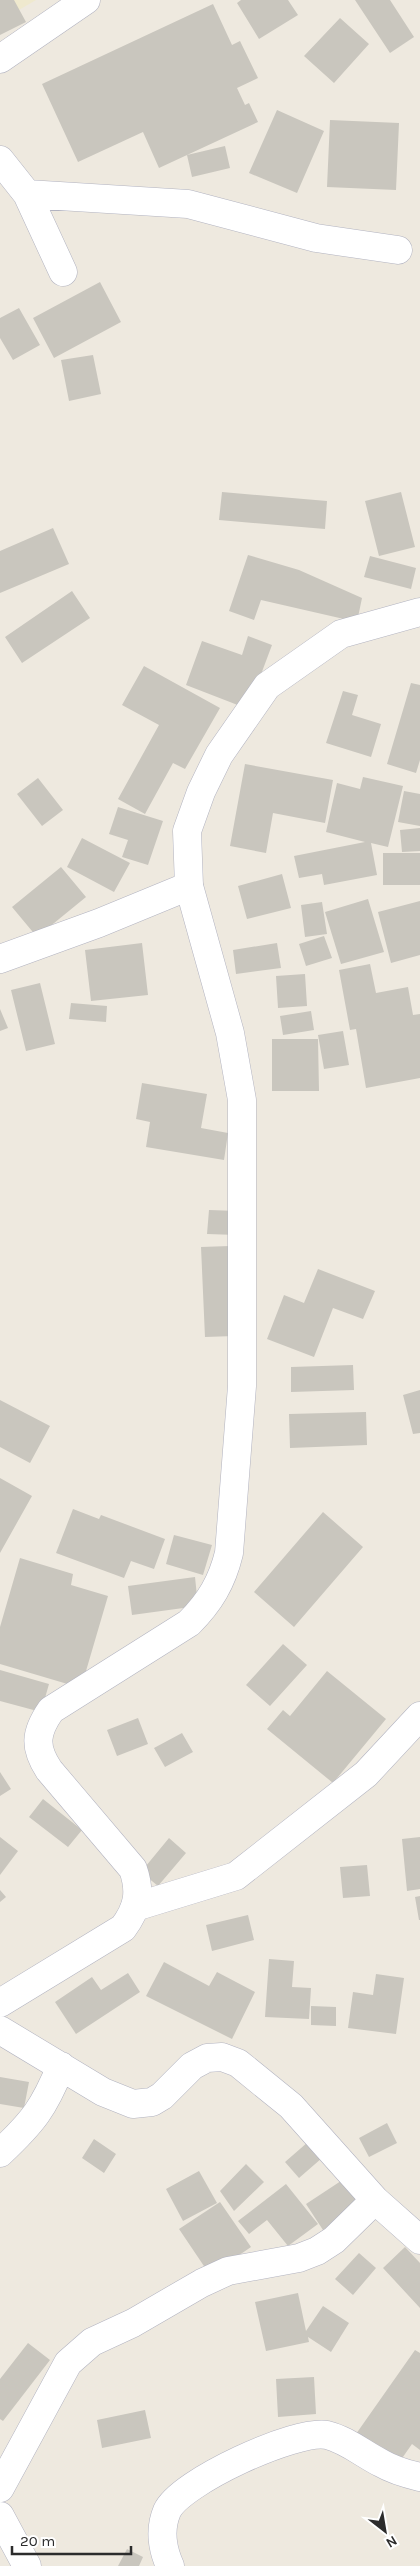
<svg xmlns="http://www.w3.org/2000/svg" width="420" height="2566" font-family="Karla,sans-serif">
  <rect width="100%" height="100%" fill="#eee9df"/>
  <path fill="#efe9ce" d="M0,0H36L0,21Z"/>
  <path fill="#c9c6be" d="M0,0H14L26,22L0,35Z
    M241,0H288L298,15L259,39L237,3Z
    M355,0H390L414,37L390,53Z
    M213,4L232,45L240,41L258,78L237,88L245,105L249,103L258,122L159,168L143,132L78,162L42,84Z
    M340,18L369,44L334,83L304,56Z
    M277,110L324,131L297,193L249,173Z
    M330,120L399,123L396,190L327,187Z
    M225,146L230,168L192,177L187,155Z
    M100,282L121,322L54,358L33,318Z
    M19,308L40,345L13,360L0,338V318Z
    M93,355L101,394L69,401L61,360Z
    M222,492L327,501L325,529L219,520Z
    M401,492L415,547L379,556L365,501Z
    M53,528L69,564L0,593V551Z
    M248,555L299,570L362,598L357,622L261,600L254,620L229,611Z
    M370,556L416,568L411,589L364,577Z
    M72,591L90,618L22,663L5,637Z
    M248,636L272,645L248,709L186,685L202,641L242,655Z
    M144,666L220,708L185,769L173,763L145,814L118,799L159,725L122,705Z
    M411,683L420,685V760L416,773L387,764Z
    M343,691L358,695L352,715L381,724L371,757L326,743Z
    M245,764L333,780L325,823L273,813L266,853L230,846Z
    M363,777L403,786L388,847L371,843L377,875L324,885L322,874L299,878L294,856L365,842L326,832L337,783L360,789Z
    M38,778L63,810L42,826L17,794Z
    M404,791L420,794V826L398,822Z
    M118,807L163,821L148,865L122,857L128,840L109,834Z
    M420,828V851L402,852L400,830Z
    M82,838L130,863L114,892L67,867Z
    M383,853H420V885H383Z
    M61,867L86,897L37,937L12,907Z
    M282,874L291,908L247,919L238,886Z
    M368,899L384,952L341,964L325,912Z
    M420,901V955L391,963L378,912Z
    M322,902L327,934L305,937L301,905Z
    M324,936L332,958L306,966L299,944Z
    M142,943L148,995L91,1001L85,950Z
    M277,943L281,968L236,974L233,950Z
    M370,964L376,993L408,987L413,1015L420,1014V1078L366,1088L356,1029L350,1030L339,970Z
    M305,974L307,1006L278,1008L276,976Z
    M40,983L55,1044L26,1051L11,990Z
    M71,1003L107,1006L106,1022L69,1019Z
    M0,1009L8,1028L0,1031Z
    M311,1011L314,1030L283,1035L280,1016Z
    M343,1031L349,1065L324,1069L318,1035Z
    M272,1039H318L319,1091H272Z
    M142,1083L207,1094L201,1128L228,1133L224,1160L146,1147L150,1122L136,1119Z
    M209,1210L238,1211L237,1235L207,1234Z
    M230,1246L234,1336L205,1337L201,1247Z
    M318,1269L375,1291L363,1319L333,1308L314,1357L267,1339L284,1295L304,1303Z
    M353,1365L354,1390L291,1392V1367Z
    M420,1390V1433L413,1434L403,1395Z
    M0,1400L50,1426L30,1463L0,1447Z
    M366,1412L367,1445L290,1448L289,1414Z
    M0,1478L32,1496L0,1553Z
    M73,1509L99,1519L101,1515L165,1539L154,1569L131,1561L124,1578L56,1553Z
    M323,1512L363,1547L294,1627L254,1592Z
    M174,1535L212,1545L203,1575L166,1564Z
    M20,1558L73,1574L71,1585L108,1596L81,1688L0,1664V1627Z
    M195,1577L198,1606L132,1615L128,1586Z
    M283,1644L307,1665L270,1706L246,1685Z
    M0,1670L49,1684L41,1712L0,1701Z
    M327,1671L386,1719L333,1783L267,1729L283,1710L290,1716Z
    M138,1718L148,1744L117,1756L107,1730Z
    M182,1733L193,1752L165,1767L154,1748Z
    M0,1772L11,1789L0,1796Z
    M43,1799L82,1830L68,1847L29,1817Z
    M0,1837L18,1851L0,1875Z
    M420,1837V1889L407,1891L402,1839Z
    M169,1838L186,1853L158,1886L141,1872Z
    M367,1865L370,1896L343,1898L340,1867Z
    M0,1890L6,1897L0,1902Z
    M420,1896V1920H419L415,1897Z
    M248,1915L254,1940L212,1951L206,1925Z
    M269,1959L294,1961L292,1987L311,1988L309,2019L265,2017Z
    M164,1962L209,1986L217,1972L255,1992L232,2039L146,1996Z
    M128,1973L140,1992L76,2034L55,2002L92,1977L101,1990Z
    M376,1974L404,1978L396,2034L348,2028L353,1992L373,1995Z
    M311,2006L336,2007V2026L311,2025Z
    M0,2077L29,2082L24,2108L0,2104Z
    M387,2123L397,2143L369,2157L359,2138Z
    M94,2139L116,2154L104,2173L82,2158Z
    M308,2142L322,2158L299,2178L285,2162Z
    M246,2164L264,2182L234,2211L220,2191Z
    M199,2171L217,2203L183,2221L166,2189Z
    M347,2177L364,2203L323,2230L306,2204Z
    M286,2184L318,2224L288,2246L267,2220L249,2234L238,2221Z
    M220,2202L251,2247L210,2275L179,2229Z
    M405,2247L420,2263V2308L383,2268Z
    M359,2253L376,2268L353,2295L335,2279Z
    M298,2293L306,2331L323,2306L349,2323L331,2352L308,2337L309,2342L266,2351L255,2302Z
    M28,2343L50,2360L3,2421L0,2419V2379Z
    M415,2350L420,2353V2450L412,2444L398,2464L356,2434Z
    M314,2377L316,2414L278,2417L276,2379Z
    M145,2410L151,2438L102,2448L97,2420Z
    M127,2549L143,2557L139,2566H118Z"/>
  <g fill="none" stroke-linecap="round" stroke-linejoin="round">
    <g stroke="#b2b3c0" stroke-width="29">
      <path id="minor" d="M0,160L27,194L63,272
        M27,194L188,204L316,238L398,250
        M0,959L99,923L189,886
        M135,1907L236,1876L366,1774L420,1716
        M0,2030L103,2092L133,2104L152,2102L162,2096L192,2066L207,2058L222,2057L238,2063L291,2106L375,2200L420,2240
        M0,2153C33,2122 44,2108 61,2066
        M0,2488L68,2363L92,2342L133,2323L202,2283L228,2271L299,2258L317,2251L334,2240L375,2200
        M0,2516L27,2566
        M170,2566C162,2548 159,2530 167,2511C180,2482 296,2429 327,2435C347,2440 363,2454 381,2463C393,2470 407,2474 420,2477"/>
    </g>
    <g stroke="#b2b3c0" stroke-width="29">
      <path id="tertiary" d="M0,59L86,0
        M0,2003L123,1928C138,1908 141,1892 133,1869L49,1770C34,1747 35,1733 51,1710L189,1623C210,1602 222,1582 229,1553L242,1386V1100L230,1033L189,886L187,831L201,792L219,755L267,686L341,634L420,612"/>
    </g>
    <use href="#minor" stroke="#fff" stroke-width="28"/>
    <use href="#tertiary" stroke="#fff" stroke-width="28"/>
  </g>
  <g transform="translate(385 2531) rotate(149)" stroke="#ffffff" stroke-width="4" paint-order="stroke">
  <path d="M0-4L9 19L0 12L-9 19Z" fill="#2c2c2c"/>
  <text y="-8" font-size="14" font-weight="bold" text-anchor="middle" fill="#2c2c2c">N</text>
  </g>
  <path d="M12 2546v8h119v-8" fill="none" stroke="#2c2c2c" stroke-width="2.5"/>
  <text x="20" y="2546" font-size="15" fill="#2c2c2c" stroke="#ffffff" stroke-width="4" paint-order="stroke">20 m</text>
</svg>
